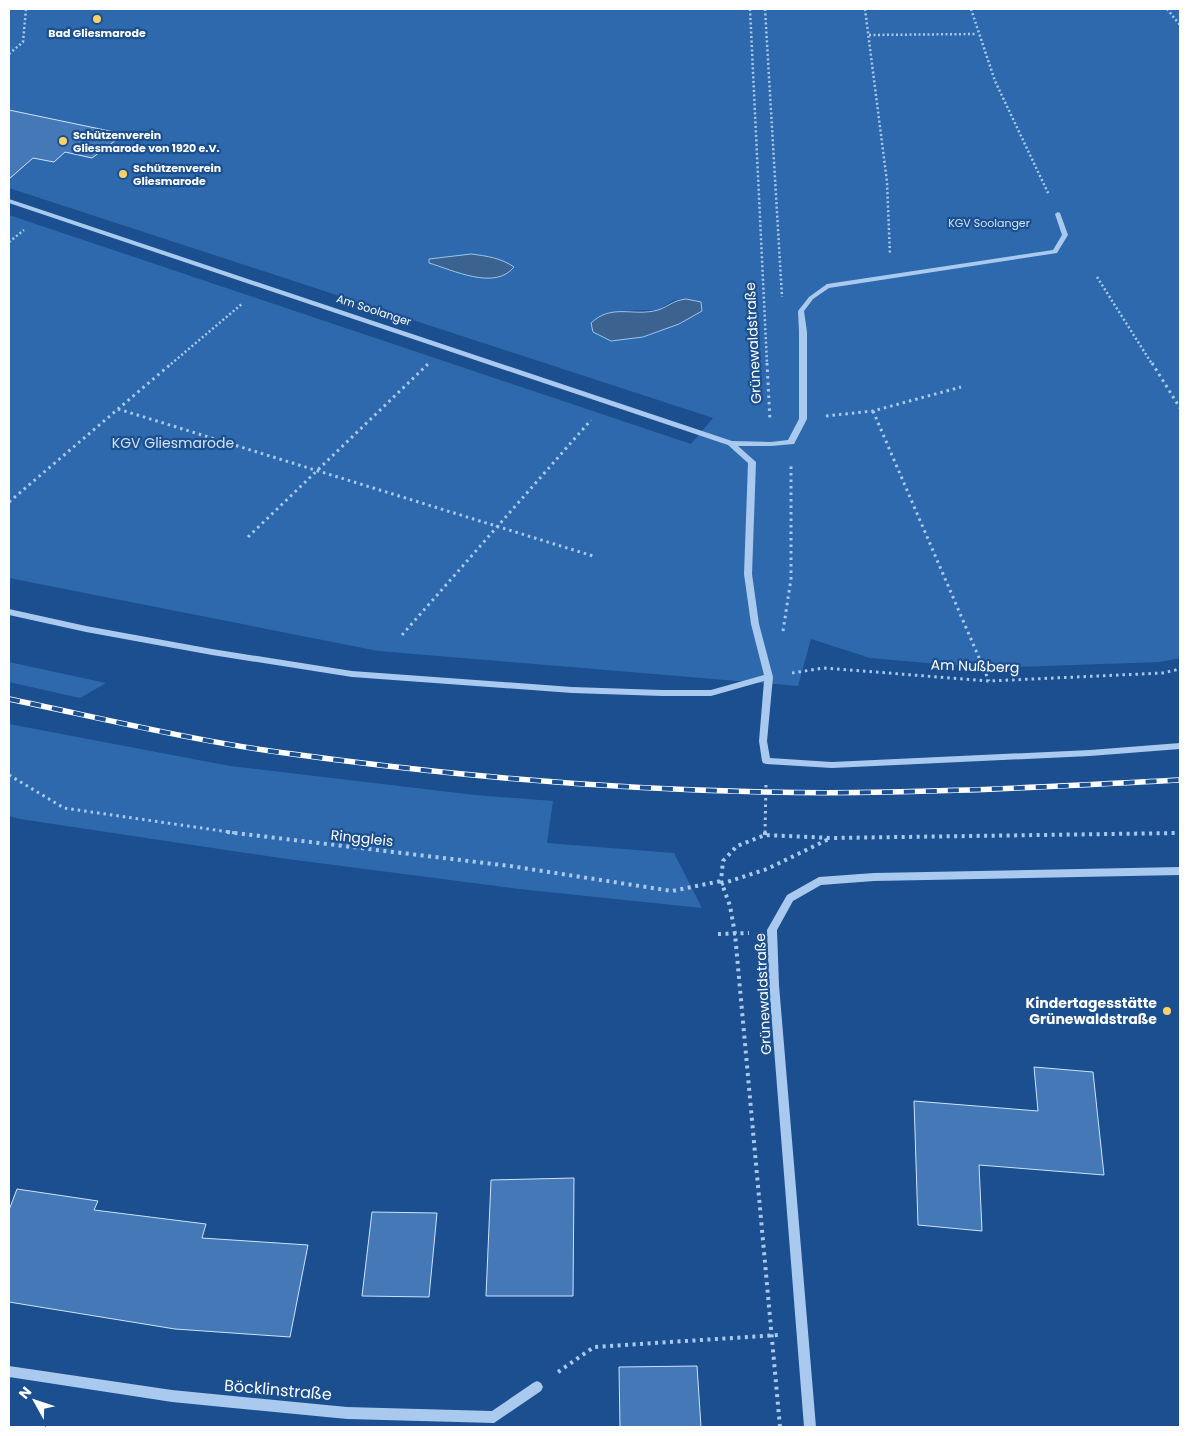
<svg xmlns="http://www.w3.org/2000/svg" width="1189" height="1436" font-family="Poppins,sans-serif">
  <rect width="100%" height="100%" fill="#1b4f8f"/>
  <path fill="#2e69ad" fill-rule="evenodd" d="M9,9H1180V658L1160,662L984,668L870,658L811,639L798,686L378,651L9,578V215L691,444L713,418L9,188ZM686,299L701,303V311L679,324L618,311L658,310L674,300Z
    M9,662L106,683L80,698L9,682Z
    M9,724L230,766L475,795L553,801L547,843L674,853L702,908L519,889L280,858L20,819L9,816Z"/>
  <path fill="#3c6290" stroke="#9cc4f0" d="M471,254C487,256 501,258 514,267C495,291 453,270 429,263V259Z
    M686,299L701,302L702,311L679,324L643,337L611,341L593,332L591,323C612,303 633,317 658,310C670,306 671,301 686,299Z"/>
  <path fill="#4478b7" stroke="#cfe3fa" d="M9,110L124,134L92,158L65,152L54,162L33,158L9,179Z
    M1034,1067L1093,1072L1104,1175L979,1165L982,1231L918,1225L914,1101L1038,1111Z
    M574,1178L573,1296H486L491,1180Z
    M17,1189L98,1201L94,1210L206,1224L202,1238L308,1245L290,1337L175,1329L9,1302V1210Z
    M372,1212L437,1213L429,1297L362,1296Z
    M697,1366L701,1427H620L619,1367Z"/>
  <g fill="none" stroke-linecap="round" stroke-linejoin="round">
    <path stroke="#a9c9ee" stroke-width="2.5" stroke-dasharray="2 2.5" stroke-linecap="butt" d="M750,9L767,364
      M765,9L782,297
      M865,9L887,182L890,255
      M971,9L995,81L1049,195
      M1167,9L1180,25
      M869,35L977,34
      M9,54L23,42L26,9
      M9,242L24,230
      M1097,277L1152,364
      M171,364L243,303"/>
    <path stroke="#a9c9ee" stroke-width="3" stroke-dasharray="2.5 4" stroke-linecap="butt" d="M767,363L770,421
      M1152,363L1180,408
      M118,409L593,556
      M873,411L989,681
      M826,416L873,411L961,387
      M9,502L172,363
      M248,537L428,364
      M783,631L791,579V465
      M402,635L591,420
      M792,673L824,668L989,681L1163,673L1180,669
      M9,775L64,808L236,833
      M765,833L766,783"/>
    <path stroke="#a9c9ee" stroke-width="4" stroke-dasharray="3 4.5" stroke-linecap="butt" d="M227,832L510,866L672,891L721,881
      M765,835V832
      M721,884L767,869L831,838
      M718,934L749,933
      M558,1372L594,1347L778,1335
      M780,1427L735,934L730,906L721,881L723,861L737,846L765,835L831,838L1180,833"/>
    <path fill="#a9c9ee" fill-rule="evenodd" d="M9,199L732,441L771,442L788,440L799,419V332L798,311L809,297L827,284L1053,250L1062,235L1055,214L1058,212L1060,213L1068,235L1057,253L829,288L813,299L804,311L807,332V419L794,444L771,446H738L756,462L752,574L759,624L773,677L767,741L770,758L832,762L1090,750L1180,743V749L1090,756L832,768L766,764L763,763L762,761L759,741L764,681L711,696H662L572,693L352,677L212,655L86,632L9,615V609L86,626L212,649L352,671L572,687L662,690H711L764,675L751,624L744,574L748,463L728,445L9,203Z
      M1180,867V875L874,881L821,885L793,901L777,930L779,985L816,1427H804L769,985L767,930L787,895L819,877L874,873Z
      M9,1366L172,1390L347,1407L492,1411L533,1383L537,1381L541,1383L543,1387L541,1391L494,1423L347,1419L172,1402L9,1377Z"/>
    <g stroke="#fff" stroke-width="5.5">
      <path id="rail" d="M9,699C105,719 202,743 300,755C454,776 610,789 766,792C904,795 1042,787 1180,780"/>
    </g>
    <use href="#rail" stroke="#1b4f8f" stroke-width="4" stroke-dasharray="11" stroke-linecap="butt"/>
  </g>
  <g fill="#ffd166" stroke="#1b4f8f" stroke-width="2">
    <circle cx="97" cy="19" r="5"/>
    <circle cx="63" cy="141" r="5"/>
    <circle cx="123" cy="174" r="5"/>
    <circle cx="1167" cy="1011" r="5"/>
  </g>
  <g text-anchor="middle" dominant-baseline="central" stroke-width="4.5" stroke-linejoin="round" paint-order="stroke">
    <g font-size="11" font-weight="bold" fill="#fff" stroke="#1b4f8f" text-anchor="start">
      <text x="97" y="33" text-anchor="middle">Bad Gliesmarode</text>
      <text x="73" y="135">Schützenverein<tspan x="73" dy="13">Gliesmarode von 1920 e.V.</tspan></text>
      <text x="133" y="168">Schützenverein<tspan x="133" dy="13">Gliesmarode</tspan></text>
    </g>
    <g font-size="11" fill="#cfe3fa" stroke="#1b4f8f">
      <text x="989" y="223">KGV Soolanger</text>
    </g>
    <g font-size="11" fill="#fff" stroke="#1b4f8f">
      <text transform="translate(374 310) rotate(18)">Am Soolanger</text>
    </g>
    <g font-size="14" fill="#fff" stroke="#1b4f8f">
      <text transform="translate(753 343) rotate(-93)">Grünewaldstraße</text>
      <text transform="translate(975 666) rotate(2)">Am Nußberg</text>
      <text transform="translate(362 838) rotate(6)">Ringgleis</text>
      <text transform="translate(763 994) rotate(-93)">Grünewaldstraße</text>
    </g>
    <g font-size="14" fill="#cfe3fa" stroke="#1b4f8f">
      <text x="173" y="443">KGV Gliesmarode</text>
    </g>
    <g font-size="14" font-weight="bold" fill="#fff" stroke="#1b4f8f" text-anchor="end">
      <text x="1157" y="1003">Kindertagesstätte<tspan x="1157" dy="16">Grünewaldstraße</tspan></text>
    </g>
    <g font-size="16" fill="#fff" stroke="#1b4f8f">
      <text transform="translate(278 1390) rotate(5)">Böcklinstraße</text>
    </g>
  </g>
  <rect width="1189" height="1436" fill="none" stroke="#ffffff" stroke-width="20"/>
  <g transform="translate(35 1401) rotate(310)" stroke="#1b4f8f" stroke-width="4" paint-order="stroke">
  <path d="M0-4L9 19L0 12L-9 19Z" fill="#ffffff"/>
  <text y="-8" font-size="14" font-weight="bold" text-anchor="middle" fill="#ffffff">N</text>
  </g>
</svg>
